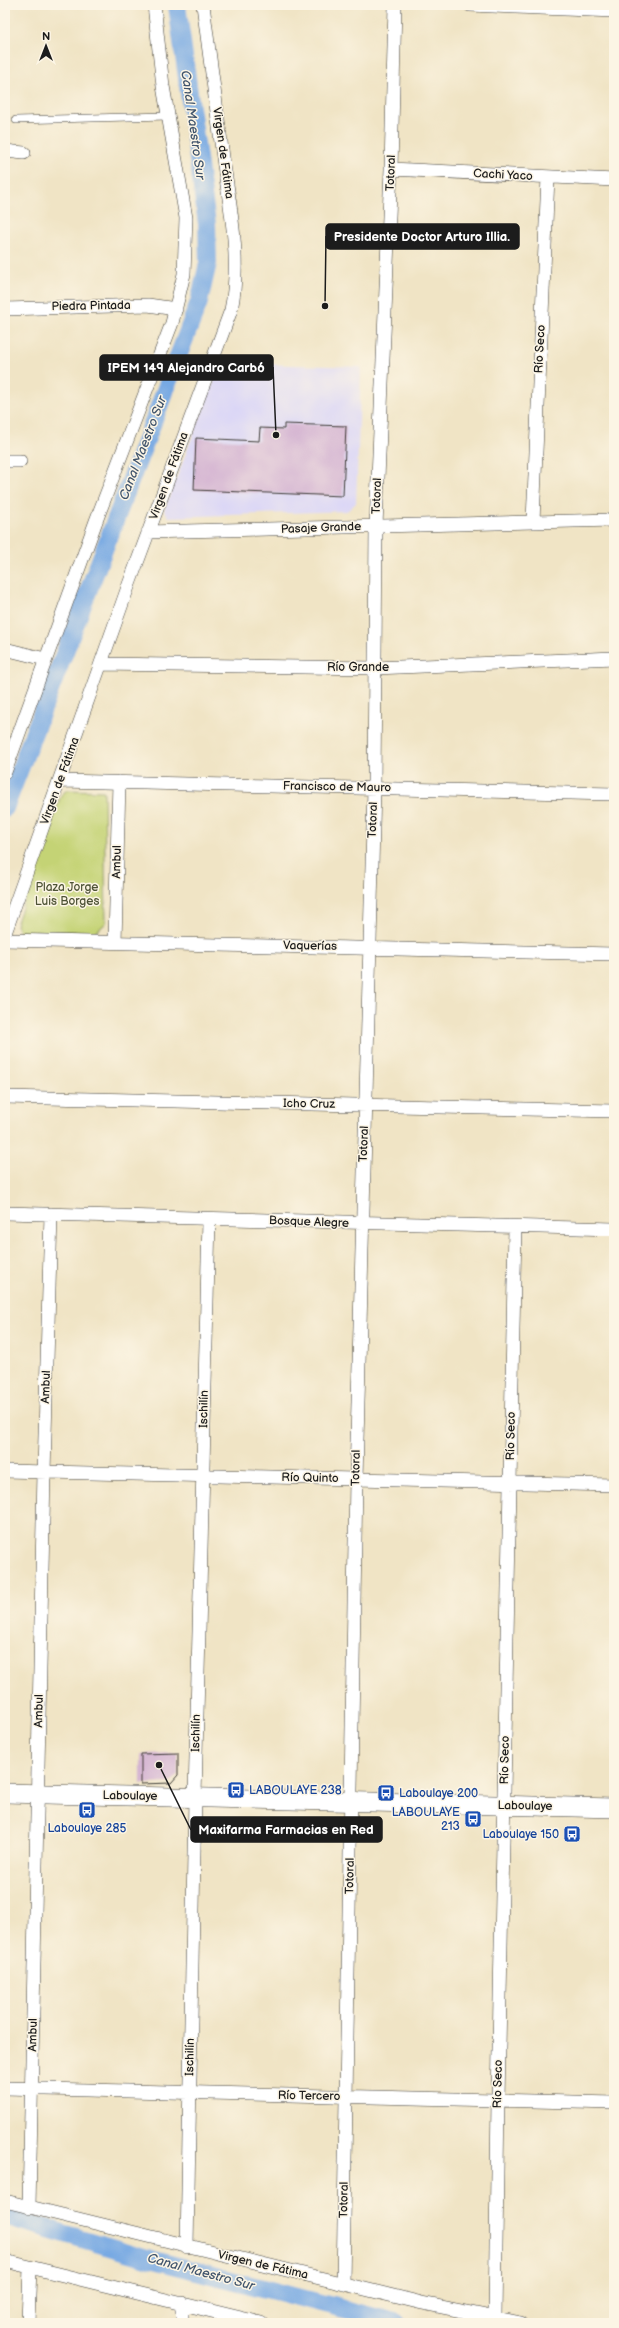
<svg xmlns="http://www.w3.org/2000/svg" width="619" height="2328" font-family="'Balsamiq Sans',sans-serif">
  <rect width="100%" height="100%" fill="#fcf5e5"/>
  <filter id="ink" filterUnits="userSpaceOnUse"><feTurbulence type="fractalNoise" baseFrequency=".025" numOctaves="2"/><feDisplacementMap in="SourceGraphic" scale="8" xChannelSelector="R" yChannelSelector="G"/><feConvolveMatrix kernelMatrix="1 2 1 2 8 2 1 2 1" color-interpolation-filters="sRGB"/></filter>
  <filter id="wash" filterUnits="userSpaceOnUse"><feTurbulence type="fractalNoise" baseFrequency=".012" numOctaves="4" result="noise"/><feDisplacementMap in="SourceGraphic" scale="16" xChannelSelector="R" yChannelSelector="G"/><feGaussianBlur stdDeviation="0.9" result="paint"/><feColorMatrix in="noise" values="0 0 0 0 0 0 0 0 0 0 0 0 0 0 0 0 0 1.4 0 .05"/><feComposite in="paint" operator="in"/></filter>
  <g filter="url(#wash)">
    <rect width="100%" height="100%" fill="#f0e4c5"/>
    <path fill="#dad6f7" d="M221,363L361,367L356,503L347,511L169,517L164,510Z"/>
    <path fill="#c4d374" stroke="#707848" d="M67,790L104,791L106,923L96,932H19L16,925L61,795Z"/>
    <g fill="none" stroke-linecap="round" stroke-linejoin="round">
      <path stroke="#77a9e3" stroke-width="18" d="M5,808L199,302L208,263L207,224L177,5
        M5,2216L150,2259L398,2323"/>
    </g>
    <g id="blocks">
      <path fill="#d0add0" d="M284,424L346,426L343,496L194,490L196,438L259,441L260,428L284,429Z
        M178,1753V1775L171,1783L141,1784V1754Z"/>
    </g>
  </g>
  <g filter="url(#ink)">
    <use href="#blocks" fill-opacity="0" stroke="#3c3a35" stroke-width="1"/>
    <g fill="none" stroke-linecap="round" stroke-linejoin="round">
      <g stroke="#3c3a35" stroke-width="8">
        <path id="service" d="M16,120L167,116"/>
      </g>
      <g stroke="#3c3a35" stroke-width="14">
        <path id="minor" d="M470,5L614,11
          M5,151L24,153
          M391,169L614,180
          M5,309L148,305L176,309
          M5,461H20
          M533,521L548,177
          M148,532L614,520
          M5,649L45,659
          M101,664L375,668L614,658
          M5,772L96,521L172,323L184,274L186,218L163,86L154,5
          M61,781L614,794
          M5,933L128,587L231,310C241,262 231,212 224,165C217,111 210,58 203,5
          M5,940L614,954
          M115,942L119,782
          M5,1097L614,1111
          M5,1213L614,1229
          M5,1471L614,1485
          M5,2088L614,2103
          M5,2201L422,2303L521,2323
          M29,2208L44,1472L51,1214
          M187,2247L195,1797L209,1219
          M5,2261L261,2323
          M343,2284L356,1479L374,788L376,526L391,169L395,5
          M495,2317L498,2100L515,1227
          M28,2323L30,2267
          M182,2323V2303"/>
      </g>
      <g stroke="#3c3a35" stroke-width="20">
        <path id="secondary" d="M5,1793L614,1808"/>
      </g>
      <use href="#service" stroke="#fff" stroke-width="7"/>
      <use href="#minor" stroke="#fff" stroke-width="13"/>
      <use href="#secondary" stroke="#fff" stroke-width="19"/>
    </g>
  </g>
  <defs>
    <g id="bus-square" transform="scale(0.9)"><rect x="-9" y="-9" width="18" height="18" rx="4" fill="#1a4fb4" stroke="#fcf5e5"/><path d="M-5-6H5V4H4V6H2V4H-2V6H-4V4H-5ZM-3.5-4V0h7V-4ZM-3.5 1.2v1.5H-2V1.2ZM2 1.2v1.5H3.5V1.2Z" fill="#fff"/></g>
  </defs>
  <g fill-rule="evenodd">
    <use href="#bus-square" x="236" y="1790"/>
    <use href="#bus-square" x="386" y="1793"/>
    <use href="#bus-square" x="87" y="1810"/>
    <use href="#bus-square" x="473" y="1819"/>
    <use href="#bus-square" x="572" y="1834"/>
  </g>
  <g text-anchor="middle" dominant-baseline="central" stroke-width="3" stroke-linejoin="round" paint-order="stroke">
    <g font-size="12" fill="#1c1c1c" stroke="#fcf5e5">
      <text transform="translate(223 153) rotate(82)">Virgen de Fátima</text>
      <text transform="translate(391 173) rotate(-88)">Totoral</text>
      <text transform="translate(503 175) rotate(3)">Cachi Yaco</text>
      <text transform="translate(91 306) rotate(-1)">Piedra Pintada</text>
      <text transform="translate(540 349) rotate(-87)">Río Seco</text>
      <text transform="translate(169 476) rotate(-70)">Virgen de Fátima</text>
      <text transform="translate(377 496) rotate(-88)">Totoral</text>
      <text transform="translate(321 528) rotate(-2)">Pasaje Grande</text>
      <text x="358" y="667">Río Grande</text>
      <text transform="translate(60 781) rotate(-70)">Virgen de Fátima</text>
      <text transform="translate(337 787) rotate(1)">Francisco de Mauro</text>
      <text transform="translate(373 820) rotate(-88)">Totoral</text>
      <text transform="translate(117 862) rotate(-89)">Ambul</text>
      <text transform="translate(310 946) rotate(1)">Vaquerías</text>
      <text transform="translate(309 1104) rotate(1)">Icho Cruz</text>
      <text transform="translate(364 1144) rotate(-88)">Totoral</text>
      <text transform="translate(309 1222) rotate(2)">Bosque Alegre</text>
      <text transform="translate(46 1387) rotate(-88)">Ambul</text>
      <text transform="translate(204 1409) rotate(-89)">Ischilín</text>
      <text transform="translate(511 1436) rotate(-89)">Río Seco</text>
      <text transform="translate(356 1468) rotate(-89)">Totoral</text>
      <text transform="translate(310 1478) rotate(1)">Río Quinto</text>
      <text transform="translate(39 1711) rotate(-89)">Ambul</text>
      <text transform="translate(196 1733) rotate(-89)">Ischilín</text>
      <text transform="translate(505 1760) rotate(-89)">Río Seco</text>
      <text transform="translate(130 1796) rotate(1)">Laboulaye</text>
      <text transform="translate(525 1806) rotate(1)">Laboulaye</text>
      <text transform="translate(350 1876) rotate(-89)">Totoral</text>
      <text transform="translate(33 2035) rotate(-89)">Ambul</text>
      <text transform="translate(190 2057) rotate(-89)">Ischilín</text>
      <text transform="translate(498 2084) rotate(-89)">Río Seco</text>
      <text transform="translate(309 2096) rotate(1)">Río Tercero</text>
      <text transform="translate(344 2200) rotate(-89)">Totoral</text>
      <text transform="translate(263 2265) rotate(13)">Virgen de Fátima</text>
    </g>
    <g font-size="12" fill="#4e5336" stroke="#fcf5e5">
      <text x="67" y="887">Plaza Jorge<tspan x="67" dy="14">Luis Borges</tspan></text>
    </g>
    <g font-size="12" fill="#164399" stroke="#fcf5e5" text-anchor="start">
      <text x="249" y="1790">LABOULAYE 238</text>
      <text x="399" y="1793">Laboulaye 200</text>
      <text x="460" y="1812" text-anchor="end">LABOULAYE<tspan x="460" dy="14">213</tspan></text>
      <text x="87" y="1828" text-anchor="middle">Laboulaye 285</text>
      <text x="559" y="1834" text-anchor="end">Laboulaye 150</text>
    </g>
    <g font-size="13" font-style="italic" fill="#40546c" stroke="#fcf5e5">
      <text transform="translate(193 125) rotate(82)">Canal Maestro Sur</text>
      <text transform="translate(143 448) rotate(-69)">Canal Maestro Sur</text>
      <text transform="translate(201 2272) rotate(15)">Canal Maestro Sur</text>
    </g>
  </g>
  <path fill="none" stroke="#1c1c1c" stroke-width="1.5" d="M325 306L326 236M276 435L273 367M159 1765L191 1830"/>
  <g fill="#1c1c1c" stroke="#fcf5e5" stroke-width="1.5">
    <circle cx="325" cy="306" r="4"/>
    <circle cx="276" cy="435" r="4"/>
    <circle cx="159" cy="1765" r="4"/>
  </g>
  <g fill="#1c1c1c" stroke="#1c1c1c" stroke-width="1.5">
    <rect x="326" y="224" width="193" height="25" rx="4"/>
    <rect x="100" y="355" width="173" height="25" rx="4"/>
    <rect x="191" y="1817" width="191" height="25" rx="4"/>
  </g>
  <g font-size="13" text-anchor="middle" font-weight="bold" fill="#fff">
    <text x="422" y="241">Presidente Doctor Arturo Illia.</text>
    <text x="186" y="372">IPEM 149 Alejandro Carbó</text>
    <text x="286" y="1834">Maxifarma Farmacias en Red</text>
  </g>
  <rect width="619" height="2328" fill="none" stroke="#fcf5e5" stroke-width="20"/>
  <g transform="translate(46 46)" stroke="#fcf5e5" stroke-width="3" paint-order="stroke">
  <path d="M0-3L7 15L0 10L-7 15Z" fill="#1c1c1c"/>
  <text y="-6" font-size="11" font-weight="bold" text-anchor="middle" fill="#1c1c1c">N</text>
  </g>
</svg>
